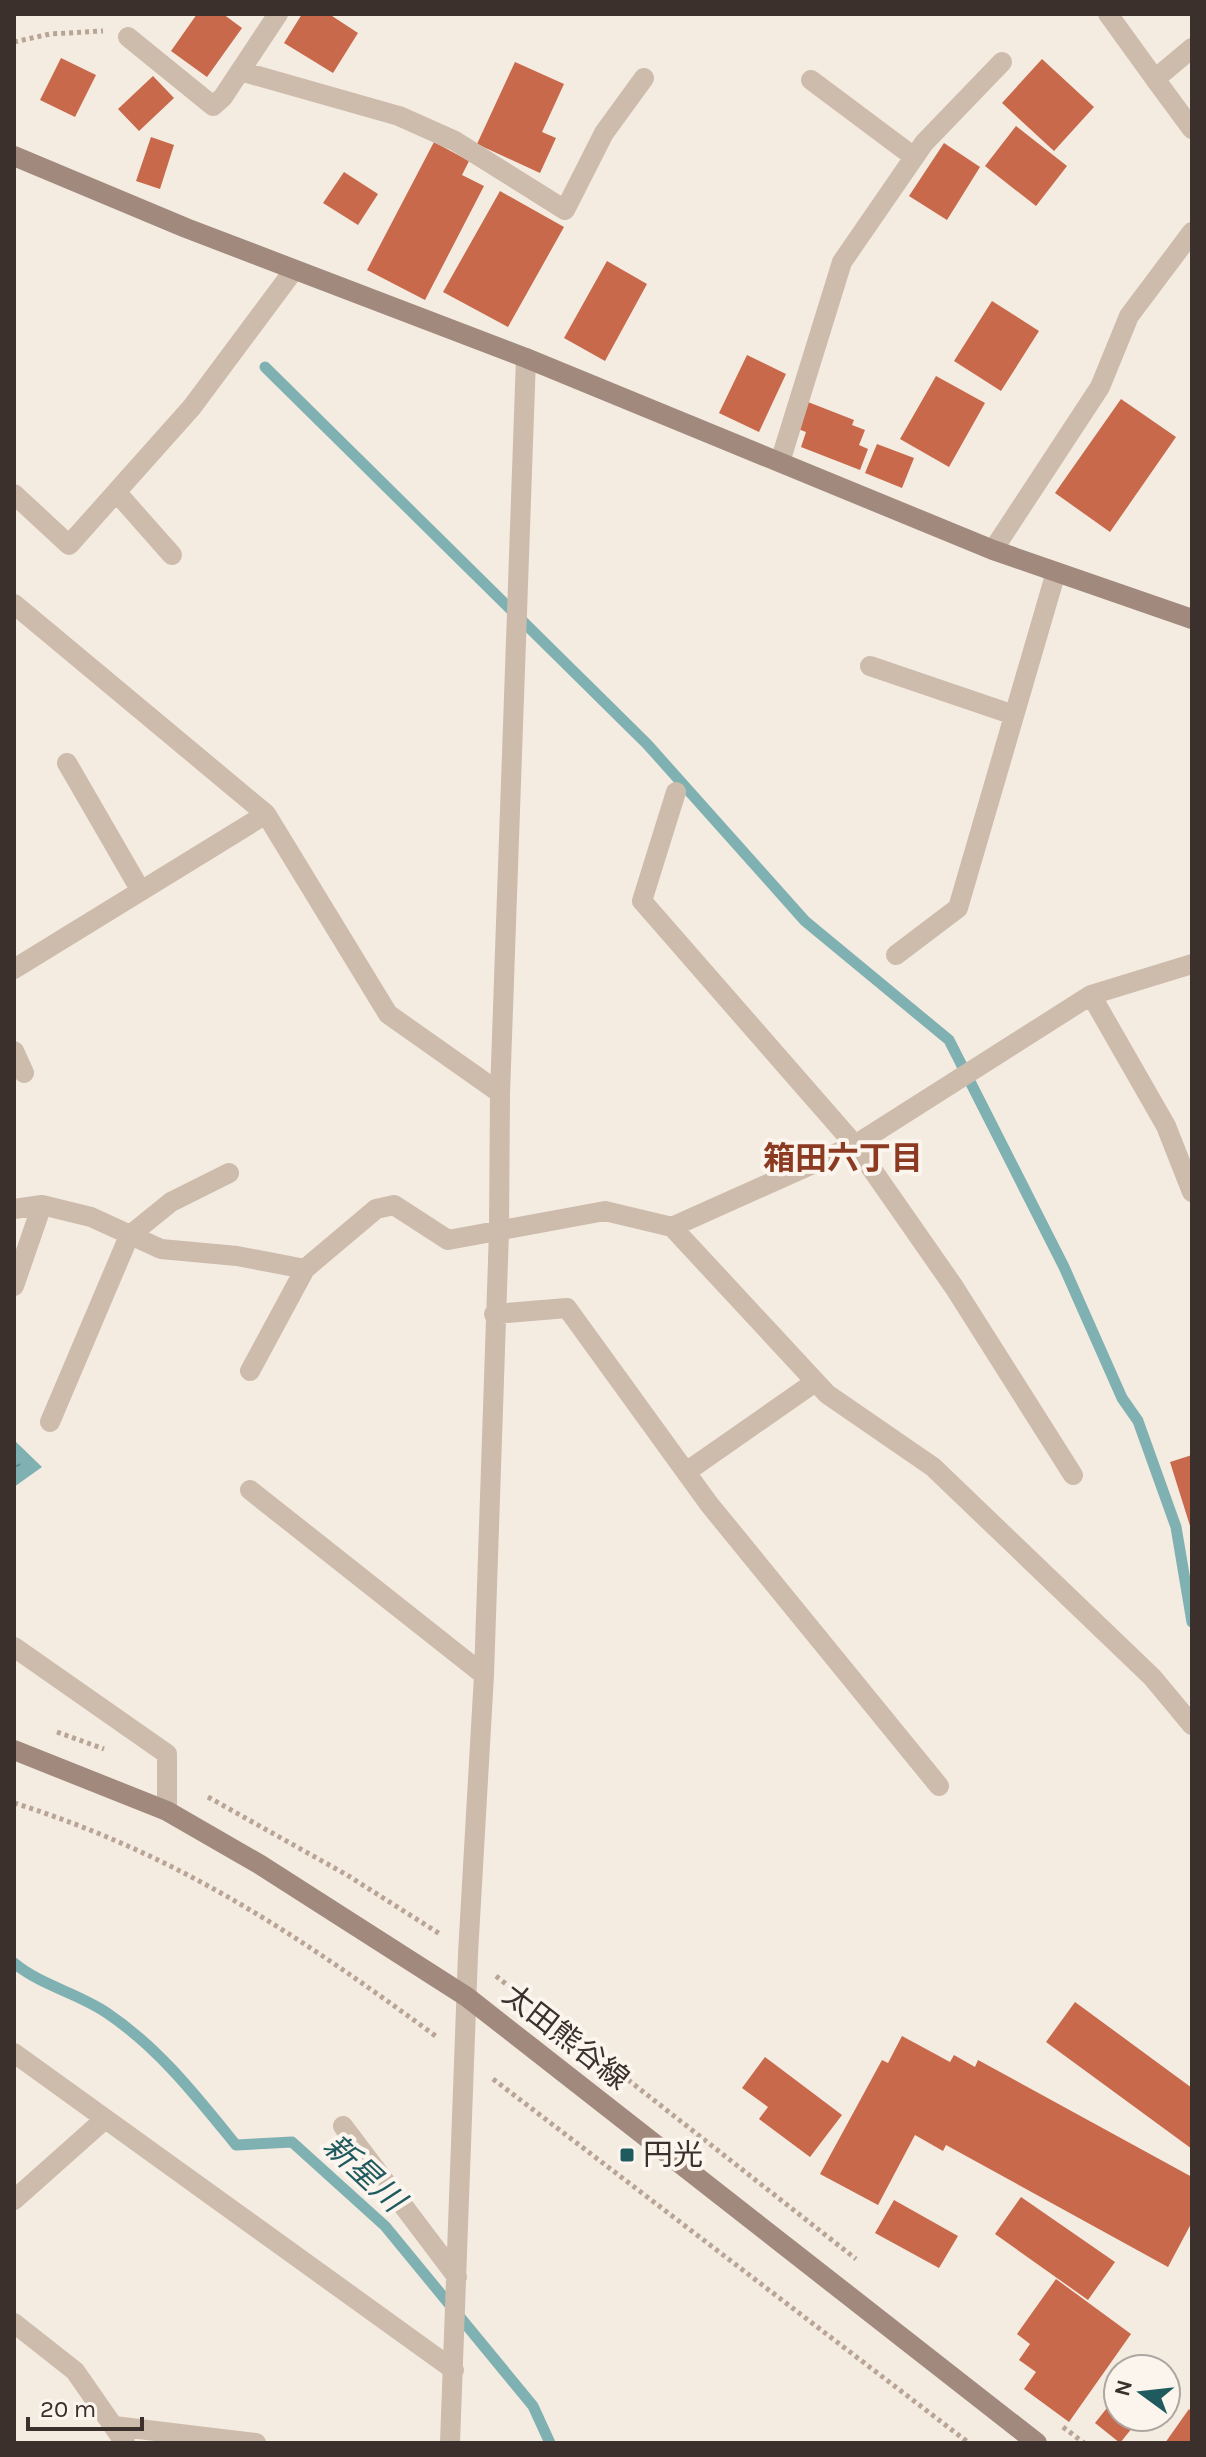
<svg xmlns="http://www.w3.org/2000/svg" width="1206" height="2457" font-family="Karla,'Noto Sans JP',sans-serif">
  <defs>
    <pattern id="water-ripples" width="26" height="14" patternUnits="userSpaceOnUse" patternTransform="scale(2)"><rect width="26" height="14" fill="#7fb0b2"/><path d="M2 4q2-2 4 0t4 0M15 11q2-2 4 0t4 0" fill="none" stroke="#699091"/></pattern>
  </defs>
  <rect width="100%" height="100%" fill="#f4ebe1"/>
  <path fill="url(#water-ripples)" d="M14,1440L42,1467L14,1487Z"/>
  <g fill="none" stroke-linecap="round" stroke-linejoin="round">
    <path stroke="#7fb0b2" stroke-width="11" d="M265,367L647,744L805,921L949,1040L1064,1267L1122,1398L1138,1421L1176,1527L1192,1622
      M14,1963C42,1986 78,1993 107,2013C159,2048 197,2097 236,2145L292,2142L385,2226L533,2406L550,2443"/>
  </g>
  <path fill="#c8694b" d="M197,14H223L242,28L207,77L171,51Z
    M302,14H329L358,33L333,73L284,43Z
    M61,58L96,75L75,117L40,100Z
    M1042,59L1094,107L1054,151L1002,103Z
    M515,62L564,84L542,132L556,138L540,173L477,144Z
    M153,76L174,98L139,131L118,109Z
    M1016,126L1067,166L1036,206L985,166Z
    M151,137L174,145L160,189L136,181Z
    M434,142L469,161L462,175L484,186L425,300L367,270Z
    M944,143L980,167L947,220L909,196Z
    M344,172L378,194L358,225L323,203Z
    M500,191L564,227L508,327L443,292Z
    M607,261L647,284L605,361L564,338Z
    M992,301L1039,331L1001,391L954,361Z
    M747,355L786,374L759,432L719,413Z
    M936,376L985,403L949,467L900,439Z
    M1121,399L1176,437L1110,532L1055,493Z
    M808,402L854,420L852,425L865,430L859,445L868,449L860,470L801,447L806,432L798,429Z
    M877,444L914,458L902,488L865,473Z
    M1192,1455V1528L1191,1529L1170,1462Z
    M1075,2002L1192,2088V2149L1046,2042Z
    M902,2036L950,2062L954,2055L975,2067L978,2060L1192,2177V2222L1168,2267L946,2145L943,2151L915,2135L878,2205L820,2174L882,2060L888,2063Z
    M765,2057L842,2115L810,2157L759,2119L768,2107L742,2088Z
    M1021,2197L1115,2262L1088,2300L995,2234Z
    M894,2200L958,2236L939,2268L875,2233Z
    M1056,2279L1131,2334L1069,2422L1024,2389L1036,2372L1019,2360L1030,2344L1017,2334Z
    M1146,2358L1159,2369H1137Z
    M1118,2394V2417H1141L1120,2443L1095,2423Z
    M1189,2409L1192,2412V2443H1165Z"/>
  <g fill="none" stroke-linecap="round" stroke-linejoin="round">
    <path stroke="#b9a596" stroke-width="5" stroke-dasharray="4 4" stroke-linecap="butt" d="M14,42L50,34L103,31
      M57,1732L104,1749
      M208,1797L347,1875L440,1934
      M14,1803C180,1855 299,1936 437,2037
      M496,1976L856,2259
      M493,2079L969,2443
      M1063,2427L1084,2443"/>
    <path stroke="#cdbbac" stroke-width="20" d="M1108,14L1155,79
      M128,37L213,106L223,97L278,14
      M1192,48L1155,79L1192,129
      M240,71L399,116L455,141L565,210L604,133L644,78
      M811,80L914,157
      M780,462L842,262L924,143L1002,62
      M14,494L69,545L192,407L294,270
      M118,494L172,555
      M993,550L1100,387L1129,316L1192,232
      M14,604L266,814
      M870,666L1014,715
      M67,763L141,891
      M676,792L642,901L855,1145L954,1287L1073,1475
      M896,955L958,908L1056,572
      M14,969L266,814L388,1014L500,1093
      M1091,995L1166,1126L1192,1192
      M14,1051L24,1073
      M14,1209L42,1205L91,1217L161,1249L237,1256L305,1269L376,1209L394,1205L448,1240L605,1211L672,1227L855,1145L1091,995L1192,964
      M672,1227L827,1394L933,1467L1152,1677L1192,1725
      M14,1286L42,1205
      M494,1314L567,1308L709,1504L939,1786
      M250,1371L305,1269
      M50,1422L129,1236L171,1202L229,1173
      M686,1472L815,1382
      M250,1490L484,1675
      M14,1647L167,1754V1811
      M14,2053L454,2370
      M343,2126L457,2277
      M14,2200L105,2119
      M14,2323L75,2371L125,2443
      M114,2426L256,2443
      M450,2443L468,1954L484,1675L499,1231L500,1093L526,358"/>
    <path stroke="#a18a7d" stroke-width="20" d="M14,156L186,228L526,358L993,550L1192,619
      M14,1750L167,1811L259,1864L467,1997L1037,2443"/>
  </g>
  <rect fill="#1f5a5e" stroke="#fbf5ee" stroke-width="3" x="619" y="2147" width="16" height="16" rx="4"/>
  <g text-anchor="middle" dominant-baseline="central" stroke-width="8" stroke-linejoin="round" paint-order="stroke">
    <g font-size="30" fill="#3b302b" stroke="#fbf5ee">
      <text transform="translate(566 2037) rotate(38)">太田熊谷線</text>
    </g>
    <g font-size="30" fill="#3b302b" stroke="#fbf5ee" text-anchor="start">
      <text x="643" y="2155">円光</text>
    </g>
    <g font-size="32" font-weight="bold" fill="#8c3b22" stroke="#fbf5ee">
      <text x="843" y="1158">箱田六丁目</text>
    </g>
    <g font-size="32" font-style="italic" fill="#1f5a5e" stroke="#fbf5ee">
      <text transform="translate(364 2173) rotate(43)">新星川</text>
    </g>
  </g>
  <rect width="1206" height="2457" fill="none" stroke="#3b302b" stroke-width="32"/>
  <g transform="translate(1142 2393) rotate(285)"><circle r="38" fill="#fbf5ee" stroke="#aea6a0" stroke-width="2"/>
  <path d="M0-6L14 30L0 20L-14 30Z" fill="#1f5a5e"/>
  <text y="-12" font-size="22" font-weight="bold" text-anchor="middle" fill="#3b302b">N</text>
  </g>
  <path d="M28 2417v12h114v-12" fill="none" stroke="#3b302b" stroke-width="4"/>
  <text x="40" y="2417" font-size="24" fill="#3b302b" stroke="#fbf5ee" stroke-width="6" paint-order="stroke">20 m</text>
</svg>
